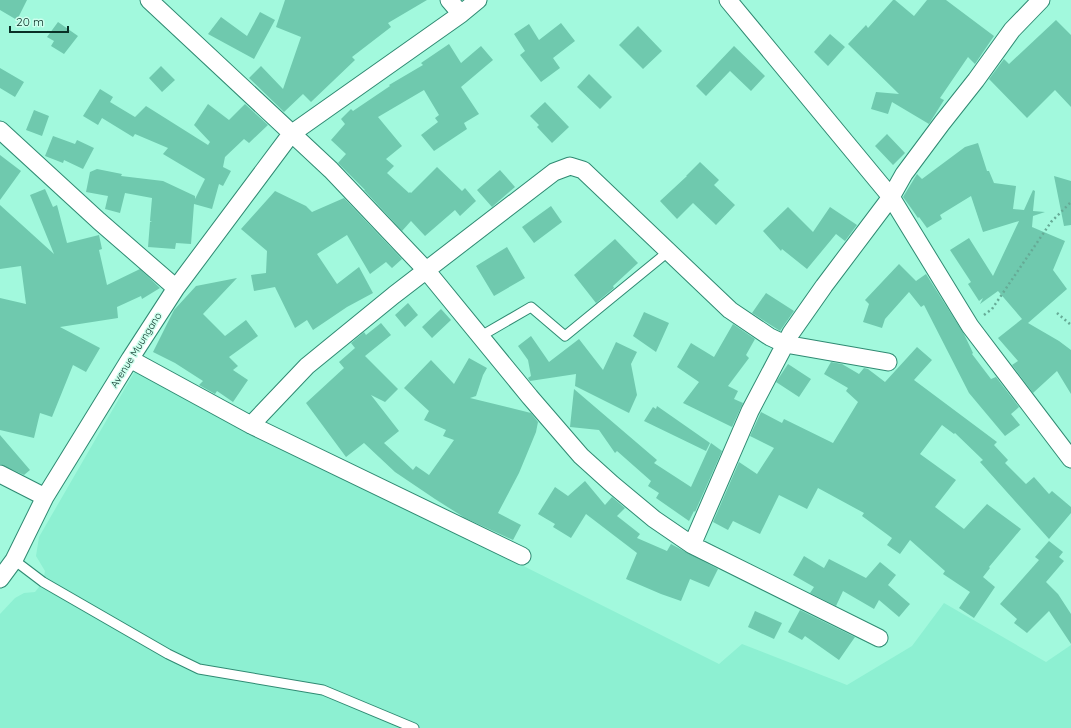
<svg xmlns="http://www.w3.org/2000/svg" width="1071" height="728" font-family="Quicksand,sans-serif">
  <rect width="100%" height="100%" fill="#a2f9dd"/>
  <path fill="#8df0d2" d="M135,371L719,664L742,644L847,685L912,646L944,603L1046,662L1071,645V728H0V614L15,598L24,593L35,592L43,582L45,571L36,556L39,537Z"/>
  <path fill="#6fc9ae" d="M0,0H27L17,20L0,10Z
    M285,0H427L388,23L391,27L352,57L355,60L311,102L303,94L284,112L249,78L261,66L283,89L301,37L276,27Z
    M893,0H895L914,16L927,0H946L994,36L975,64L968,57L940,98L944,100L929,124L892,102L888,114L871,109L876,92L899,94L848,44L866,25L868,28Z
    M260,12L275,20L254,59L208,34L221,17L247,36Z
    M1056,20L1071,35V107L1055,90L1027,118L989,79L1004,59L1009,64Z
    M58,22L78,36L64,54L51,46L54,41L47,37Z
    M561,23L575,41L553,58L560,68L541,82L520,55L525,51L514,34L529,24L539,40Z
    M638,26L662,51L643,69L619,45Z
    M830,34L845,47L828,66L814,52Z
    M449,44L461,63L481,46L493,60L461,87L479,114L464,123L467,129L434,151L421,135L438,122L435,118L439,115L424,90L378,117L402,146L386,159L394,166L387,173L409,193L410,192L411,193L437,167L462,191L465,188L476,201L460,216L455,210L425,236L411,221L402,231L364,190H365L338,163L346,154L331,140L345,124L341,119L351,109L353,111L390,86L389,85L423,65L421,63Z
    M734,46L765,76L751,91L730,71L706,96L696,86Z
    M161,66L175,80L162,92L149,78Z
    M0,68L24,82L15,97L0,88Z
    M589,74L612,97L600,109L577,87Z
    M100,89L113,97L110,102L135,117L146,106L208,145L210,142L194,125L208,104L229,120L245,104L268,125L249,143L244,139L225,157L223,167L231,171L223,186L219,184L212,209L194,204L191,244L176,243L175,249L148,247L150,222L152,221H150L152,198L125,193L120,213L105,209L108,196L86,192L90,172L97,169L122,174L121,176L163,181L195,196V199L205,179L163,154L168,148L135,134L133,137L102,118L98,125L83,116Z
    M545,102L569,127L552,143L537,127L539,125L530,116Z
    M34,110L49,116L42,136L26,130Z
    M887,134L905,153L893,165L875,146Z
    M53,136L75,144L77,140L94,148L83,169L64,160L63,163L45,156Z
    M978,143L987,171H989L994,183L1016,186L1013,209L1024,210L1033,190L1035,191L1033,211L1045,212L1033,216L1032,227L1065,241L1053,270L1067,289L1028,323L1059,341L1071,350V394L1057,371L1033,393L1012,365L1018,361L998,338L1022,319L998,291L980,304L983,298L979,301L968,284L971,282L950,250L969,238L993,276L1019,221L983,232L971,196L940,215L942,219L927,228L919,217L918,218L911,208L903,197L917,174L922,179L965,147Z
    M0,155L21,171L0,200Z
    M700,162L719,180L714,185L735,205L716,225L693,203L677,219L660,201L687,176H686Z
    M500,170L515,187L492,207L477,190Z
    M1054,176L1071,181V225L1064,226Z
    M45,189L53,207L57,205L67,243L99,235L102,249L99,250L107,285L140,269L160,288L142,299L141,296L117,307L118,318L60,327L100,348L86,372L73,365L52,417L40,413L34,438L0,430V298L26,304L21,266L0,269V205L54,254L30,195Z
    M275,191L306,206L312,212L344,198L402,259L392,268L386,262L370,274L347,235L317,254L337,284L359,267L373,293L347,307L313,330L307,320L295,328L275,287L254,291L251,275L266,273L267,251L241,229Z
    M551,206L562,222L534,243L522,227Z
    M788,207L813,232L830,207L857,225L845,241L836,234L807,269L782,249L781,251L763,231Z
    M615,239L638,263L613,286L614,288L596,303L574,275Z
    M507,247L525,278L494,296L476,266Z
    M899,264L916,281L926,274L964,334L973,353L972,354L991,379L996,377L1019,407L1011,414L1020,425L1005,436L969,393L924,305L921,307L909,292L885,319L882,328L863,322L869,304L865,300Z
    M237,278L203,314L225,336L246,320L258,336L229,357L238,366L233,370L248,380L233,402L217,391L215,394L199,385L203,381L175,363L153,352L174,310L196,286Z
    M766,293L794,311L780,331L752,313Z
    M408,303L418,315L405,327L395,315Z
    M441,309L451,320L432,338L422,327Z
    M644,312L669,323L656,352L633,336Z
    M381,323L391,335L365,356L398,389L385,402L371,395L399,431L384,443L413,470L416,466L429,475L454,440L443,436L446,430L424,420L429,411L404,388L431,360L454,384L469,358L487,368L483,375L476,396L470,398L531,413L538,422L536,432L519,473L498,513L521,525L513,540L465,518L435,499L395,472L364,443L346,457L306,403L344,368L339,362L355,348L351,343L364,332L366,335Z
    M733,324L755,339L746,355L749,358L728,386L738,391L734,399L743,403L732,427L683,403L699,382L677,367L691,343L714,357Z
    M531,336L549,362L579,339L603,370L616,342L637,352L631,364L637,395L629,413L575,386L576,374L530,381L528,378L531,376L528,360L518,346Z
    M917,347L932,360L914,380L997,442L994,445L1008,460L1005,463L1026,484L1034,477L1049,494L1052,491L1071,507V513L1049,539L980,462L983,460L955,433L954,434L942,425L920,454L956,480L935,507L964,529L987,504L1021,529L989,567L990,568L983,577L995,587L974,618L959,608L970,592L943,574L945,571L910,540L900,554L887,545L892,538L862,516L864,513L818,488L807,509L779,495L760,534L733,521L728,530L713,522L739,462L757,474L774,448L750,436L761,412L782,423L784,419L833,443L858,402L846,391L848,388L824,374L831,362L842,364L859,374L864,368L868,369L885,382Z
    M788,364L811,379L799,397L776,382Z
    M574,389L657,460L654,463L691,487L711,443L722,451L695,512L694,511L689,521L656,498L659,493L648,486L651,481L617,451L615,453L599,430L570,427Z
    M657,406L710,443L706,451L644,421L653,407L656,409Z
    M0,435L30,470L24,475L0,464Z
    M585,481L605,505L612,497L625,508L617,516L640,534L637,538L667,551L671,544L718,569L709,587L690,579L681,601L661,594L626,579L637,553L586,514L571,538L553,527L555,524L538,514L555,487L568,496Z
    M1049,541L1063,552L1059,557L1064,561L1046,582L1058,594L1071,614V644L1049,611L1027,633L1014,623L1017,619L1000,604L1039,560L1035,557Z
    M804,556L824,568L829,559L866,578L880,562L896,575L888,585L910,604L899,617L879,600L874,609L843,591L836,606L810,593L814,587L793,575Z
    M800,610L855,637L839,660L805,636L802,640L788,632Z
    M755,611L782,623L774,639L748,627Z"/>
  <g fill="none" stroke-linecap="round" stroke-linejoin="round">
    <g stroke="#2f8a72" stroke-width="11">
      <path id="service" d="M481,336L531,307L565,336L669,251
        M14,560L43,582L168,654L199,669L323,690L414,728"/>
    </g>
    <g stroke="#2f8a72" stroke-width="19">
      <path id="minor" d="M149,0L331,170L426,270L530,397L581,456L612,484L654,519L692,545L879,638
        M449,0L461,14
        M728,0L891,197L970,326L1071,459
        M0,130L99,221L176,288
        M130,359L251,425L522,556
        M251,425L307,366L394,295L554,172L570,166L583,170L730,310L770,337L785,344L888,362
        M0,474L45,497
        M692,545L750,411L791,333L824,286L891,197L904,174L942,123L976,80L1012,30L1041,0
        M0,579L14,560L45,497L130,359L176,288L291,134L461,14L478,0"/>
    </g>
    <path stroke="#66ab96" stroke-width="2.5" stroke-dasharray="2 3" stroke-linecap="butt" d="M1057,313L1071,325
      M984,315L992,309L1051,222L1071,202"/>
    <use href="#service" stroke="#fff" stroke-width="9"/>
    <use href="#minor" stroke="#fff" stroke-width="17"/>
  </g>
  <g text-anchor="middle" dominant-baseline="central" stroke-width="3" stroke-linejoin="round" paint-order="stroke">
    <g font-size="10" fill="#093026" stroke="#cdffed">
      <text transform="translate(136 350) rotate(-58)">Avenue Muungano</text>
    </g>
  </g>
  <path d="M10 26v6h58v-6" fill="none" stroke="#093026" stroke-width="2"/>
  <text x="16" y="26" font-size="12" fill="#093026" stroke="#cdffed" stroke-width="3" paint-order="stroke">20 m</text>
</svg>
